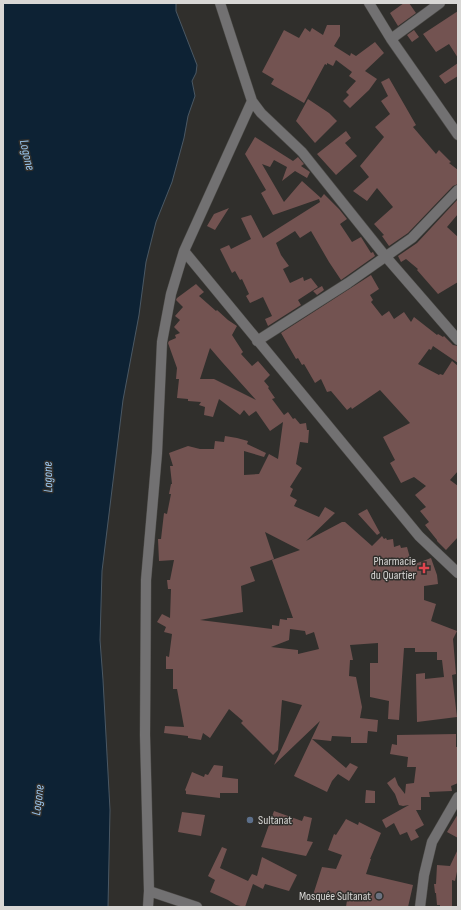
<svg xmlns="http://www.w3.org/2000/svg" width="461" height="910" font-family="'Sofia Sans Condensed',sans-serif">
  <rect width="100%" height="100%" fill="#302f2c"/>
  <path fill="#0d2234" stroke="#4a5864" d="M3,3H176V11L197,65L196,73L192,81L195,96L188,116L184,138L172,182L156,222L146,262L139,315L123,400L102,571L100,640L103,680L110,810L108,907H3Z"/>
  <path fill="#735351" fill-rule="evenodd" d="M404,3H409L416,13L398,26L390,13Z
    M458,11V58L449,44L436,52L423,34Z
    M327,25H340V36L334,46L350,56L351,53L356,56L375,42L384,53L365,71L377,79L369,90L350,108L343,101L349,95L346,92L356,81L349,76L352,72L336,60L333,66L327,63V65L325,64L304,103L271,84L274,79L262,72L284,30L299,38L305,28L310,32L312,28L323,35Z
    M414,30L419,37L412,42L407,35Z
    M458,63V76L445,84L439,76Z
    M389,78L416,125L413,127L436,154L439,150L451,162L449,163L458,170V184L453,186L408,233L389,246L382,236L384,235L374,224L393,207L377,188L367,201L353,191L369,177L360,166L384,137L375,127L390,114L381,101L388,96L381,82Z
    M308,99L329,113L337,121L315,143L296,121Z
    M346,131L351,138L345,143L357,156L336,175L317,154Z
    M255,137L293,161L298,157L304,164L301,166L310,172L307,178L295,171L282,181L287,167L274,160L270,167L262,164L284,202L302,181L321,198L324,194L339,209L347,219L340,224L352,242L361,237L371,253L373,252L375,256L341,280L329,262L311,231L300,238L295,231L276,243L281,255L289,266L283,269L290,283L303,277L304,281L311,278L318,287L298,300L301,305L268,326L265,319L272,316L263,297L250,303L246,296L249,294L242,279L240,280L235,271L232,273L220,249L229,245L231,249L251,239L241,218L251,215L263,238L320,202L319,199L273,215L261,193L266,190L245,154Z
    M458,199V214L447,227L458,237V282L438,294L417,270L418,269L406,259L401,262L398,256L417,243Z
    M229,208L215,230L207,226L214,214Z
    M371,275L379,289L370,295L373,300L371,302L382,316L389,311L394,319L404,312L411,322L414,317L437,335L438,334L443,337L444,336L453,345L458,346V363L433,346L431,350L429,349L418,364L439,375L440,374L443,375L452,361L458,366V471L450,480L458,486V537L446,550L437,541V540L425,525L429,522L420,511L426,507L415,495L426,486L414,477L401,483L390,463L395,460L383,437L410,423L380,390L352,409L351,407L347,410L331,391L327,392L321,379L315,383L304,364L302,365L298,358L296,359L281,333Z
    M196,284L204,292L199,296L216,311L217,310L228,320L237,326L232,335L243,352L241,354L252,366L258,361L270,375L264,381L269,387L268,388L275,398L272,399L284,415L288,412L293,419L295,418L300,424L306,423L307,430H309L308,443L300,442L296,464L302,468L290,487L293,489L290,496L297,500L294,506L319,517L325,507L335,513L306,541L342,522H345L372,546L382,536L384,539L386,538L387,540L393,539L394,547L400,545L401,548L407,547L412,565L431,558L437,575L438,584L424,586V600L436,604L431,621L457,631L453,639L456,674L452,675L457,717L417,722L416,674L425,673V679L444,677L442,660H437V652H415V648H404L399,720L388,719L389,701L370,697V663H378V643L350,645L353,660H350L349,676L356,677L362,707L360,718L378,720L377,732L368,731L367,743H351V737L332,736L331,741L312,739L346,768L350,763L358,767L349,781L338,774L332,781L327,792L294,776L320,721L274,765L302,705L282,700L278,750L273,755L241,723L243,721L229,709L210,738L203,733L201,740L188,738V736L164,733L165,726L184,727L177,689H173V669H166V656L169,657L172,634L164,632L166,627L157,622L162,614L170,618L171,589H168L167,580H170L174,560L159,561L158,539H161L164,513L167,514L171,494H169L171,484H172L170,466H173L169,453L188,446L200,449H214L215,441L224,442L225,436L237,438L248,441L247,444L266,453L264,457L244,451V475L259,474L269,454L278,459L283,422L270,431L256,411L249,416L244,410L240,415L219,399L213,417L204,415L205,407L199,405L201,402L188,401V399L177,398L179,379H176L177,368L168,343L169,341L176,338L175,335L180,333L174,327L180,320L175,316L183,307L176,300L177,298ZM210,348L222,362L256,400L214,379H200ZM265,532L300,550L272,560L293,618H287V620L280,619L279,626L272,625V629L200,620L243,612L241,586L255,581L250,567L274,559ZM290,629L305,631L306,635L314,632L319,649L298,654V650L271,647L289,640Z
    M322,286L324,290L317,295L313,291Z
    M367,509L380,533L377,535L358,514Z
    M456,734V747H458V783L451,786L452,791L429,792L430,797H421V810H416L424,825L415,830L419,837L411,841L407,832L400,835L394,823L386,828L382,820L409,805L403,806L399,805L395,794L387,783L395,777L398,785L405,794L406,784L414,783L416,767H407L408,757L390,754L392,744L397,745V735Z
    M214,765L223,766L222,777L238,779V793H220V798L186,794V791L185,790L192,772L204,777L205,774L208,775Z
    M366,790L375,791V803H365Z
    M274,811L302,821L304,816L312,818L307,841L313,842L306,856L261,847Z
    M182,812L205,815L201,836L178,832Z
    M458,814V838L447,832Z
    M346,819L358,825L359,822L381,833L370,859H371L366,874L413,885L408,907H346L347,900L313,895L322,867L336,869L342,855L328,850L334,834L336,835Z
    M222,847L227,849L220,868L248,881L252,874L257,876L262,857L297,875L289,891L265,884L263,889L253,884L245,907L236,905L228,900L210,892L215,880L208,876Z
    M458,849V867L455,881L452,880V907H440V905H437L436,893H435L434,884H436L437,865L450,866Z"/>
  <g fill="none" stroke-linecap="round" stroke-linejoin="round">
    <g stroke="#4b4a47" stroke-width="11">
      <path id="minor" d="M369,3L391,39L458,135
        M391,39L440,3
        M252,101L261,113L302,152L386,257L458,340
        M184,251L419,536L458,573
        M257,341L348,283L412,238L458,190
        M149,891L197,907
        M148,907L149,891L145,735L146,580L157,453L162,342L171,294L184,251L252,101L220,3
        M420,907L424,875L432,842L458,797"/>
    </g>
    <use href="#minor" stroke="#727172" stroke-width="10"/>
  </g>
  <path fill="#e0444e" stroke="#302f2c" stroke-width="1.5" d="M422 562h4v4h4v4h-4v4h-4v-4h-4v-4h4z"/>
  <circle fill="#5c6f8a" stroke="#302f2c" stroke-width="1.5" cx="250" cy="820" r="4"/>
  <circle fill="#6b7280" stroke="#302f2c" stroke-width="1.5" cx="379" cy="896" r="4"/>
  <g text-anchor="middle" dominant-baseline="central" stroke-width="3" stroke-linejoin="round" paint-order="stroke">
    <g font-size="12" fill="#d8d7d5" stroke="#302f2c" text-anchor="end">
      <text x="416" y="561">Pharmacie<tspan x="416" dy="14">du Quartier</tspan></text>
      <text x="258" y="820" text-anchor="start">Sultanat</text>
      <text x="371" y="896">Mosquée Sultanat</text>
    </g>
    <g font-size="13" font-style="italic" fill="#9ac6ee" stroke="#302f2c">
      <text transform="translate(27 155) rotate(77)">Logone</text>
      <text transform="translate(48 477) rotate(-91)">Logone</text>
      <text transform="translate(38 800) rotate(-83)">Logone</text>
    </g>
  </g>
  <rect width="461" height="910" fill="none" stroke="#d8d7d5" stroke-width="8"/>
</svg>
